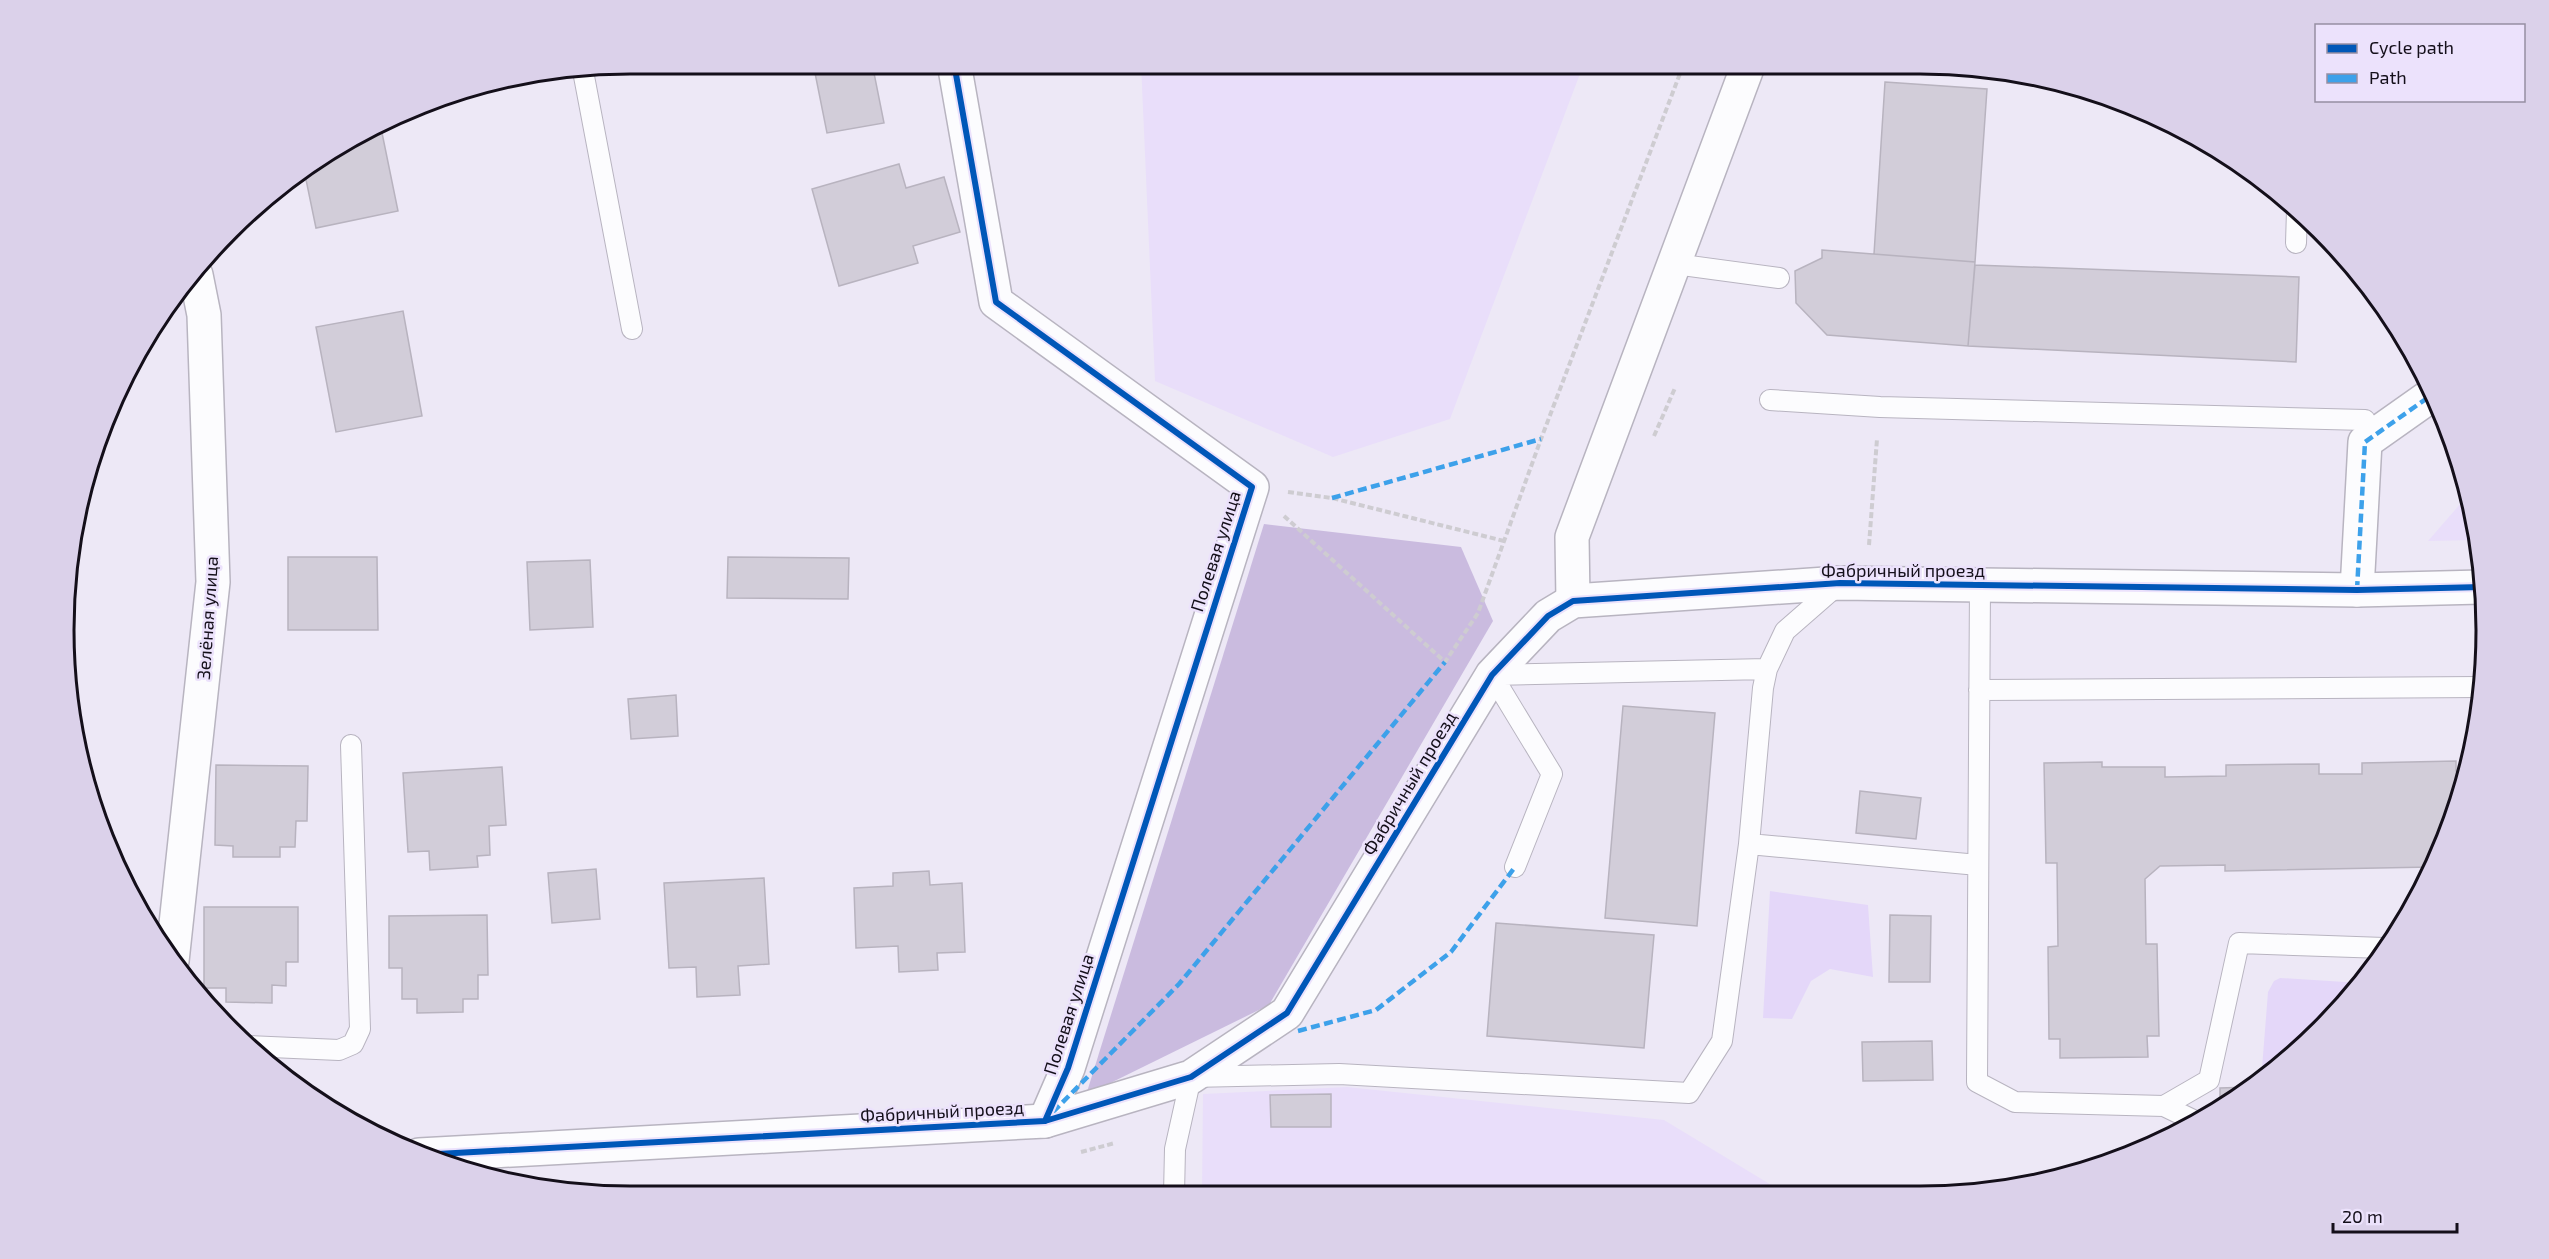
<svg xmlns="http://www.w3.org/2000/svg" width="2549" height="1259" font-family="'Exo 2',sans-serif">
  <rect width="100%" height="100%" fill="#ede8f6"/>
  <path fill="#e9defa" d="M1141,63H1584L1450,419L1333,457L1155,381Z
    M2468,495L2475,519L2477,540L2428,541Z
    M1347,1087L1664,1120L1783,1192L1202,1194L1203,1094Z"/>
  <path fill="#e4d7f9" d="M1770,891L1868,905L1873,977L1830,969L1811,981L1792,1019L1763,1018Z
    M2280,978L2361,983L2261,1081L2268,992L2274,981Z"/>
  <path fill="#cabbdf" d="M1264,524L1461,547L1493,621L1269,1005L1086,1095Z"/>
  <path fill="#d2cdd9" stroke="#b8b3bf" stroke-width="1.5" d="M813,63H872L884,123L827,133Z
    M1885,82L1987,89L1975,262L1874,254Z
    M381,128L398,211L316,228L304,170Z
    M899,164L906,188L944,177L960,232L913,246L918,263L839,286L812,189Z
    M1822,250L1975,262L1968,346L1827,335L1796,303L1795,271L1822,258Z
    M1975,265L2299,277L2296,362L1968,346Z
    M403,311L422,416L336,432L316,327Z
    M95,449L98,464L90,465Z
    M288,557H377L378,630H288Z
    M728,557L849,558L848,599L727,598Z
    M590,560L593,627L530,630L527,562Z
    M676,695L678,736L631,739L628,699Z
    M1623,706L1715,713L1697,926L1605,918Z
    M2456,761V771H2466L2443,847L2431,867L2225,871V865L2160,866L2145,879L2146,944H2157L2159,1036H2147L2148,1057L2060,1058V1039H2049L2048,947L2058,946L2057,863H2046L2044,763L2102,762V767H2165V777L2226,776V765L2319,764V774H2362V763Z
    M216,765L308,766L307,821H296L295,847H280V857H233V846L215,845Z
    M502,767L506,825L489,826L490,855L477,856L478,867L430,870L429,851L408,852L403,773Z
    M1860,791L1921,798L1916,839L1856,833Z
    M596,869L600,919L552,923L548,873Z
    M929,871L930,885L962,883L965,952L937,953L938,970L899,972L898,946L856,948L854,888L893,886V873Z
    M764,878L769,964L738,966L740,995L697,997L696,967L669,968L664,883Z
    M204,907H298V962H286V986L272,985V1003L226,1002V988H204Z
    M487,915L488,975H478V999H463V1012L417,1013V999H402V968H389V916Z
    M1890,915L1931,916L1930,982H1889Z
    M1496,923L1654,935L1644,1048L1487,1036Z
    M1932,1041L1933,1080L1863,1081L1862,1042Z
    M2251,1087L2223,1103H2220V1088Z
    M1331,1094V1127H1271L1270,1095Z
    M1244,1190H1312L1347,1193L1244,1194Z"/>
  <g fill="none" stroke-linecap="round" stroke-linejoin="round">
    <g stroke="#b8b4c0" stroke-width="22">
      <path id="service" d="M583,71L632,329
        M2296,243L2297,210
        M1675,264L1779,278
        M1770,400L1880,407L2365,420
        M1980,585L1977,1082L2015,1102L2164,1106L2209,1080L2239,943L2384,948
        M1979,690L2480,687
        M1749,844L1978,865
        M1515,867L1552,774L1492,675L1767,669L1785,631L1840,583
        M248,1046L339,1050L353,1044L360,1029L351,745
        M2164,1106L2193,1120
        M1174,1194L1175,1149L1191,1077L1339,1074L1689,1093L1722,1041L1749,844L1763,688L1767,669"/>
    </g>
    <g stroke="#b8b4c0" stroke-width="36">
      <path id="minor" d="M954,63L996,302L1252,487L1068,1068L1045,1121
        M2357,590L2365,442L2433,394
        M1573,601L1572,537L1749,63
        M172,961L213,582L204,315L196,275"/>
    </g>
    <g stroke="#b8b4c0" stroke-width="36">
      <path id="tertiary" d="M419,1155L1045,1121L1191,1077L1287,1013L1492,675L1548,616L1573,601L1840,583L2357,590L2482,587"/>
    </g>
    <path stroke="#ceccd1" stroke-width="4" stroke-dasharray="6 3" stroke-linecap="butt" d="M1654,436L1675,388
      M1288,492L1332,498L1504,541
      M1284,516L1445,662L1478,613L1541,439L1684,63
      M1869,545L1877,439
      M1081,1152L1115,1143
      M563,1189L604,1187"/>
    <use href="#service" stroke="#fcfcfe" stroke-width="20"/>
    <use href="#minor" stroke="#fcfcfe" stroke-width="33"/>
    <use href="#tertiary" stroke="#fcfcfe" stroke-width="33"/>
    <path stroke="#3da1ea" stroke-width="4.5" stroke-dasharray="9 4.5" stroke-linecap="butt" d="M1332,498L1541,439
      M2357,590L2365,442L2433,394
      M1298,1031L1376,1010L1451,952L1515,867
      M1053,1112L1179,984L1445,662"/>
    <g stroke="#ece2fc" stroke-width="10">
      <path id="cycleway" d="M954,63L996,302L1252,487L1068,1068L1045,1121
        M419,1155L1045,1121L1191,1077L1287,1013L1492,675L1548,616L1573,601L1840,583L2357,590L2482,587"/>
    </g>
    <use href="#cycleway" stroke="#0057b8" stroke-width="6"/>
  </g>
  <g text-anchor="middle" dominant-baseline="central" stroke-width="5" stroke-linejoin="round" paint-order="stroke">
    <g font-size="18" fill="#140f1a" stroke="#ece2fc">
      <text transform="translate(1215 551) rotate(-72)">Полевая улица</text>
      <text x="1903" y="570">Фабричный проезд</text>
      <text transform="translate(207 618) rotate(-86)">Зелёная улица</text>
      <text transform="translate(1409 783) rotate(-59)">Фабричный проезд</text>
      <text transform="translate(1068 1014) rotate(-72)">Полевая улица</text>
      <text transform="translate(942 1111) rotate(-3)">Фабричный проезд</text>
    </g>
  </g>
  <path d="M0 0H2549V1259H0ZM630 74H1920A556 556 0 0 1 2476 630V630A556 556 0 0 1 1920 1186H630A556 556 0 0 1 74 630V630A556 556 0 0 1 630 74Z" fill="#dbd1ea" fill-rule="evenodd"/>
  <path fill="none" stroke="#140f1a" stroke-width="3" d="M630 74H1920A556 556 0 0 1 2476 630V630A556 556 0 0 1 1920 1186H630A556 556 0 0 1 74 630V630A556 556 0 0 1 630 74Z"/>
  <rect x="2315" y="24" width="210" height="78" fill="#ece2fc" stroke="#968ea2" stroke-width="1.5"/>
  <rect x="2327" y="44" width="30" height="9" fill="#0057b8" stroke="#968ea2" stroke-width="1.5"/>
  <text x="2369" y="54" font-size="18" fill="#140f1a">Cycle path</text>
  <rect x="2327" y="74" width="30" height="9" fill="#3da1ea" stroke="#968ea2" stroke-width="1.5"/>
  <text x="2369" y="84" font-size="18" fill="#140f1a">Path</text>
  <path d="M2333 1223v9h124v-9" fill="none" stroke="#140f1a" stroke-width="3"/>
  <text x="2342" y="1223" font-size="18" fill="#140f1a" stroke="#ece2fc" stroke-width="4.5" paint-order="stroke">20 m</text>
</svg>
